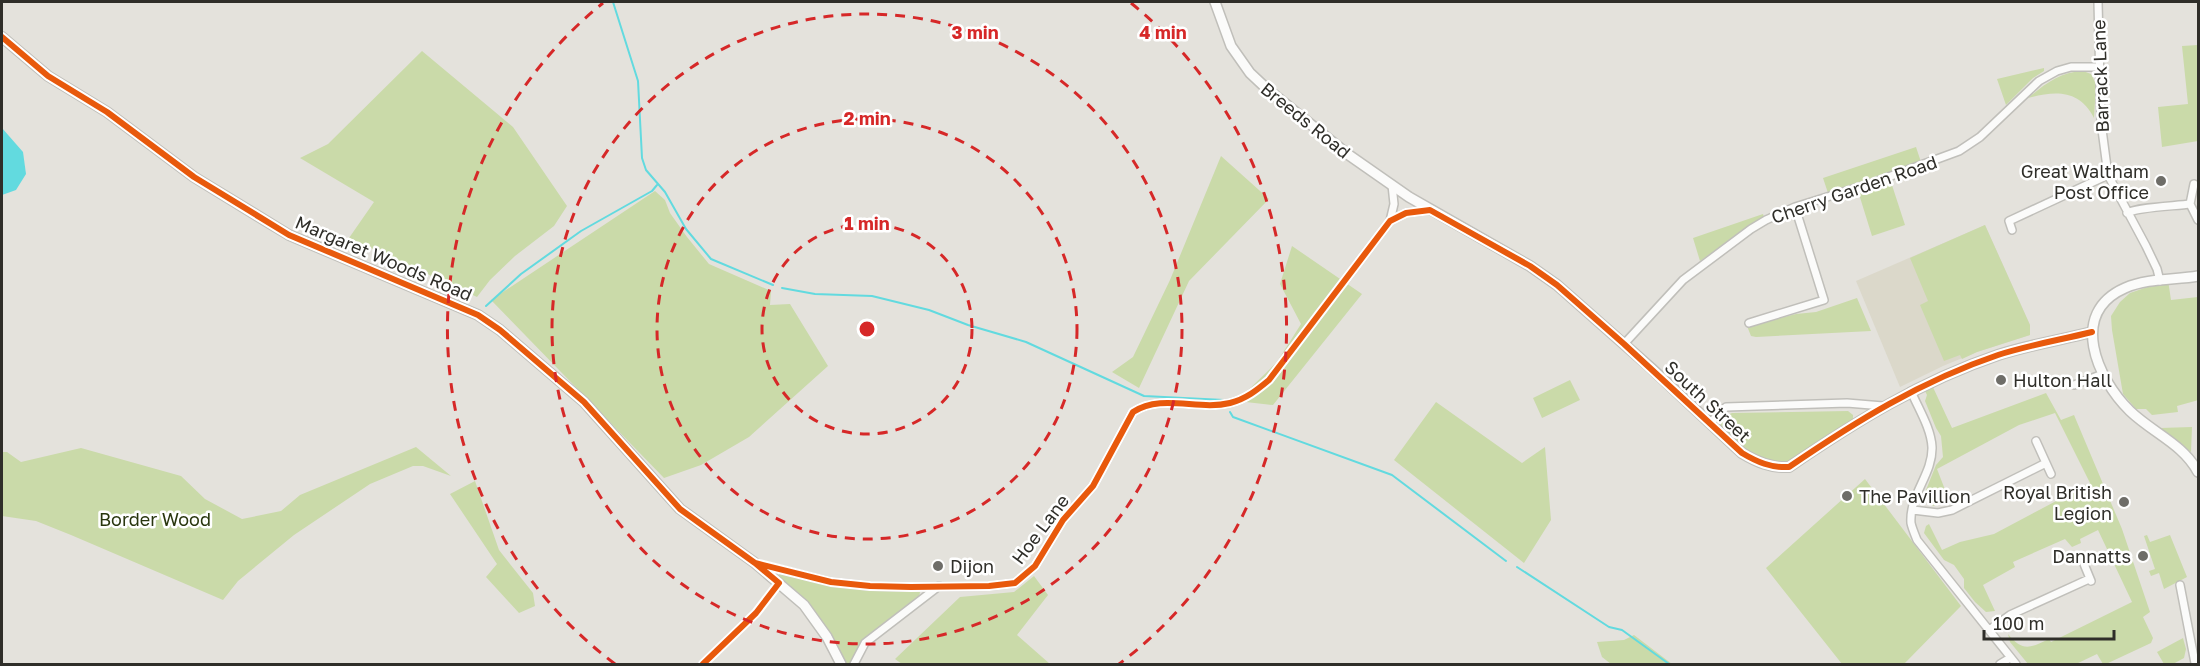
<svg xmlns="http://www.w3.org/2000/svg" width="2200" height="666" font-family="'Golos Text',sans-serif">
  <rect width="100%" height="100%" fill="#e4e2dc"/>
  <path fill="#dbd8ca" d="M1985,225L2030,325V335L1977,352L1943,366L1900,387L1856,281Z"/>
  <path fill="#cadaa9" d="M2198,45V141L2162,147L2158,107L2188,104L2182,46Z
    M422,51L513,127L567,206L554,226L515,256L490,280L477,297L349,238L374,202L300,158L328,144Z
    M2044,68V71L2033,78L2006,105L1997,79Z
    M2083,71L2091,74L2096,84L2094,118C2079,89 2055,91 2028,98C2045,84 2060,72 2083,71Z
    M1916,147L1921,162L1828,193L1823,178Z
    M1221,156L1269,199L1189,281L1139,388L1112,372L1133,357L1170,280Z
    M1890,179L1905,225L1872,236L1858,191Z
    M655,191L665,200L670,213L687,237L709,264L771,291L770,305L790,304L828,366L749,437L701,465L664,478L491,300Z
    M1763,214L1764,217L1700,261L1693,238Z
    M1985,225L2030,325V335L1977,352L1962,359L1960,355L1944,361L1920,305L1928,301L1910,258Z
    M1292,246L1362,294L1273,405L1237,401L1277,362L1301,324L1280,284Z
    M2168,280L2171,300L2198,297V403V400L2195,401L2177,406L2178,412L2152,415L2146,409H2136L2123,394L2112,330L2111,316L2120,302L2130,293Z
    M1857,298L1871,331L1756,337L1751,336L1747,326L1796,314L1816,312Z
    M1570,380L1580,400L1542,418L1533,398Z
    M1931,383L1952,428L2046,393L2061,420L2074,415L2122,529L2150,612L2143,617L2153,638L2151,643L2106,664H2103L2097,654L2076,664H2028L2010,642L2008,634C2022,652 2031,648 2049,639L2051,642L2132,602L2098,530L2080,539L2081,543L2072,547L2065,539L2013,562L2015,567L1983,585L1995,611L1986,612L1975,602L1964,588V579L1954,565L1944,560L1924,533L1926,526L1929,524L1942,550L1960,542L1994,534L2090,483L2055,413L2019,425L1937,469L1949,500L1933,506L1924,495L1936,465L1943,457L1941,436L1936,428L1925,401L1927,395L1923,387Z
    M1436,402L1522,463L1545,447L1551,520L1524,563L1394,460Z
    M1848,411L1853,415V422C1840,431 1801,460 1790,463C1781,464 1771,463 1762,461C1755,459 1749,453 1743,448C1732,441 1705,423 1732,413Z
    M2192,427L2191,452L2160,428Z
    M416,447L451,476L423,466H413L370,484L294,535L238,581L223,600L71,535L36,521L2,516V452H7L21,462L81,448L181,476L205,499L242,519L281,511L300,495Z
    M1865,479L1961,606L1904,664H1842L1766,568Z
    M475,481L499,550L533,593L535,606L519,613L486,577L497,564L450,494Z
    M2147,535L2150,542L2170,535L2187,577L2164,589L2159,573L2151,576L2149,571L2155,569L2144,536Z
    M780,573L855,588L920,592L919,598L863,641L852,663H846L817,615L778,576Z
    M1034,576L1048,595L1017,635L1050,664H902L895,659L960,597L1014,592Z
    M1634,635L1672,664H1611L1602,657L1597,642L1624,640Z
    M2183,638L2186,649L2184,658L2173,664H2164L2157,652Z"/>
  <path fill="#62dadf" d="M2,128L23,152L26,174L16,190L2,195Z"/>
  <g fill="none" stroke-linecap="round" stroke-linejoin="round">
    <path stroke="#62dadf" stroke-width="2" d="M613,2L638,81L642,158L646,170L665,192L686,229L711,259L773,285
      M782,288L815,294L872,296L929,310L968,325L1026,342L1144,396L1224,400
      M486,306L521,274L581,231L652,191L657,185
      M1230,412L1233,417L1392,475L1506,561
      M1517,567L1609,627L1622,630L1669,664"/>
    <g stroke="#c0bfba" stroke-width="10">
      <path id="minor" d="M2098,2L2101,122L2108,175L2146,246L2157,269L2160,281
        M2194,184L2190,204L2198,220
        M2127,213C2137,207 2176,206 2190,204
        M1390,221L1406,213L1430,210
        M2012,230L2009,221L2108,175
        M1749,323L1824,300L1795,207
        M1624,344L1683,280L1751,229L1766,220L1795,207L1872,183L1959,151L1980,137L2039,81L2057,71L2071,67H2099
        M2074,385L2103,374
        M1911,391C1918,408 1931,428 1932,447C1933,474 1909,495 1911,523C1912,528 1915,535 1917,540L2016,664
        M1710,423L1726,407L1847,403L1883,406
        M2036,441L2051,474
        M1913,510L1938,513L1952,510L2046,463
        M757,564L831,582L870,586L911,587L989,586L1015,583L1035,566L1063,520L1093,486L1133,412C1162,393 1198,411 1230,403C1246,399 1257,390 1269,380L1390,221L1394,204L1392,185
        M2084,564L2091,581
        M2180,585L2195,663
        M1989,630L2010,615L2089,579
        M854,664L865,643L939,586
        M2000,664L2010,658"/>
    </g>
    <g stroke="#c0bfba" stroke-width="12">
      <path id="tertiary" d="M1215,2L1231,46L1250,73L1266,88L1346,153L1409,197L1530,266L1557,285L1651,368L1742,453C1757,462 1771,468 1789,467C1855,422 1921,381 1998,355C2029,345 2060,340 2092,332
        M2,37L48,76L107,112L194,177L289,235L478,315L500,330L584,402L680,509L755,563L804,605L827,637L841,664
        M2198,276C2176,280 2147,278 2125,288C2068,313 2097,379 2130,411C2153,433 2183,444 2198,472"/>
    </g>
    <use href="#minor" stroke="#fbfbfa" stroke-width="7"/>
    <use href="#tertiary" stroke="#fbfbfa" stroke-width="9"/>
    <g stroke="#fff" stroke-width="10">
      <path id="cycleway" d="M2,37L48,76L107,112L194,177L289,235L478,315L500,330L584,402L680,509L755,563L779,583L756,613L703,664
        M755,563L831,582L870,586L911,587L989,586L1015,583L1035,566L1063,520L1093,486L1133,412C1162,393 1198,411 1230,403C1246,399 1257,390 1269,380L1390,221L1406,213L1430,210L1530,266L1557,285L1624,344L1742,453C1757,462 1771,468 1789,467C1855,422 1921,381 1998,355C2029,345 2060,340 2092,332"/>
    </g>
    <use href="#cycleway" stroke="#e8590c" stroke-width="6"/>
  </g>
  <g fill="none" stroke="#d62828" stroke-width="3" stroke-dasharray="10 8">
    <circle cx="867" cy="329" r="105"/>
    <circle cx="867" cy="329" r="210"/>
    <circle cx="867" cy="329" r="315"/>
    <path d="M615 664A419 419 0 0 1 603 3M1131 3A419 419 0 0 1 1119 664"/>
  </g>
  <g fill="#6e6d68" stroke="#fff" stroke-width="2">
    <circle cx="2161" cy="181" r="6"/>
    <circle cx="2001" cy="380" r="6"/>
    <circle cx="1847" cy="496" r="6"/>
    <circle cx="2124" cy="502" r="6"/>
    <circle cx="2143" cy="556" r="6"/>
    <circle cx="938" cy="566" r="6"/>
  </g>
  <g text-anchor="middle" dominant-baseline="central" stroke-width="5" stroke-linejoin="round" paint-order="stroke">
    <g font-size="18" fill="#2f2e29" stroke="#fff">
      <text transform="translate(2100 76) rotate(-92)">Barrack Lane</text>
      <text transform="translate(1306 120) rotate(39)">Breeds Road</text>
      <text transform="translate(1854 189) rotate(-19)">Cherry Garden Road</text>
      <text transform="translate(384 258) rotate(23)">Margaret Woods Road</text>
      <text transform="translate(1708 401) rotate(43)">South Street</text>
      <text transform="translate(1040 529) rotate(-53)">Hoe Lane</text>
    </g>
    <g font-size="18" fill="#2f2e29" stroke="#fff" text-anchor="end">
      <text x="2149" y="171">Great Waltham<tspan x="2149" dy="21">Post Office</tspan></text>
      <text x="2013" y="380" text-anchor="start">Hulton Hall</text>
      <text x="2112" y="492">Royal British<tspan x="2112" dy="21">Legion</tspan></text>
      <text x="1859" y="496" text-anchor="start">The Pavillion</text>
      <text x="2131" y="556">Dannatts</text>
      <text x="950" y="566" text-anchor="start">Dijon</text>
    </g>
    <g font-size="18" fill="#29360e" stroke="#fff">
      <text x="155" y="519">Border Wood</text>
    </g>
  </g>
  <circle cx="867" cy="329" r="9" fill="#d62828" stroke="#fff" stroke-width="3"/>
  <g font-size="18" text-anchor="middle" font-weight="bold" fill="#d62828" stroke="#fff" stroke-width="5" stroke-linejoin="round" paint-order="stroke">
    <text x="1163" y="39">4 min</text>
    <text x="975" y="39">3 min</text>
    <text x="867" y="125">2 min</text>
    <text x="867" y="230">1 min</text>
  </g>
  <rect width="2200" height="666" fill="none" stroke="#2f2e29" stroke-width="6"/>
  <path d="M1984 630v9h130v-9" fill="none" stroke="#2f2e29" stroke-width="3"/>
  <text x="1993" y="630" font-size="18" fill="#2f2e29" stroke="#ffffff" stroke-width="4.5" paint-order="stroke">100 m</text>
</svg>
